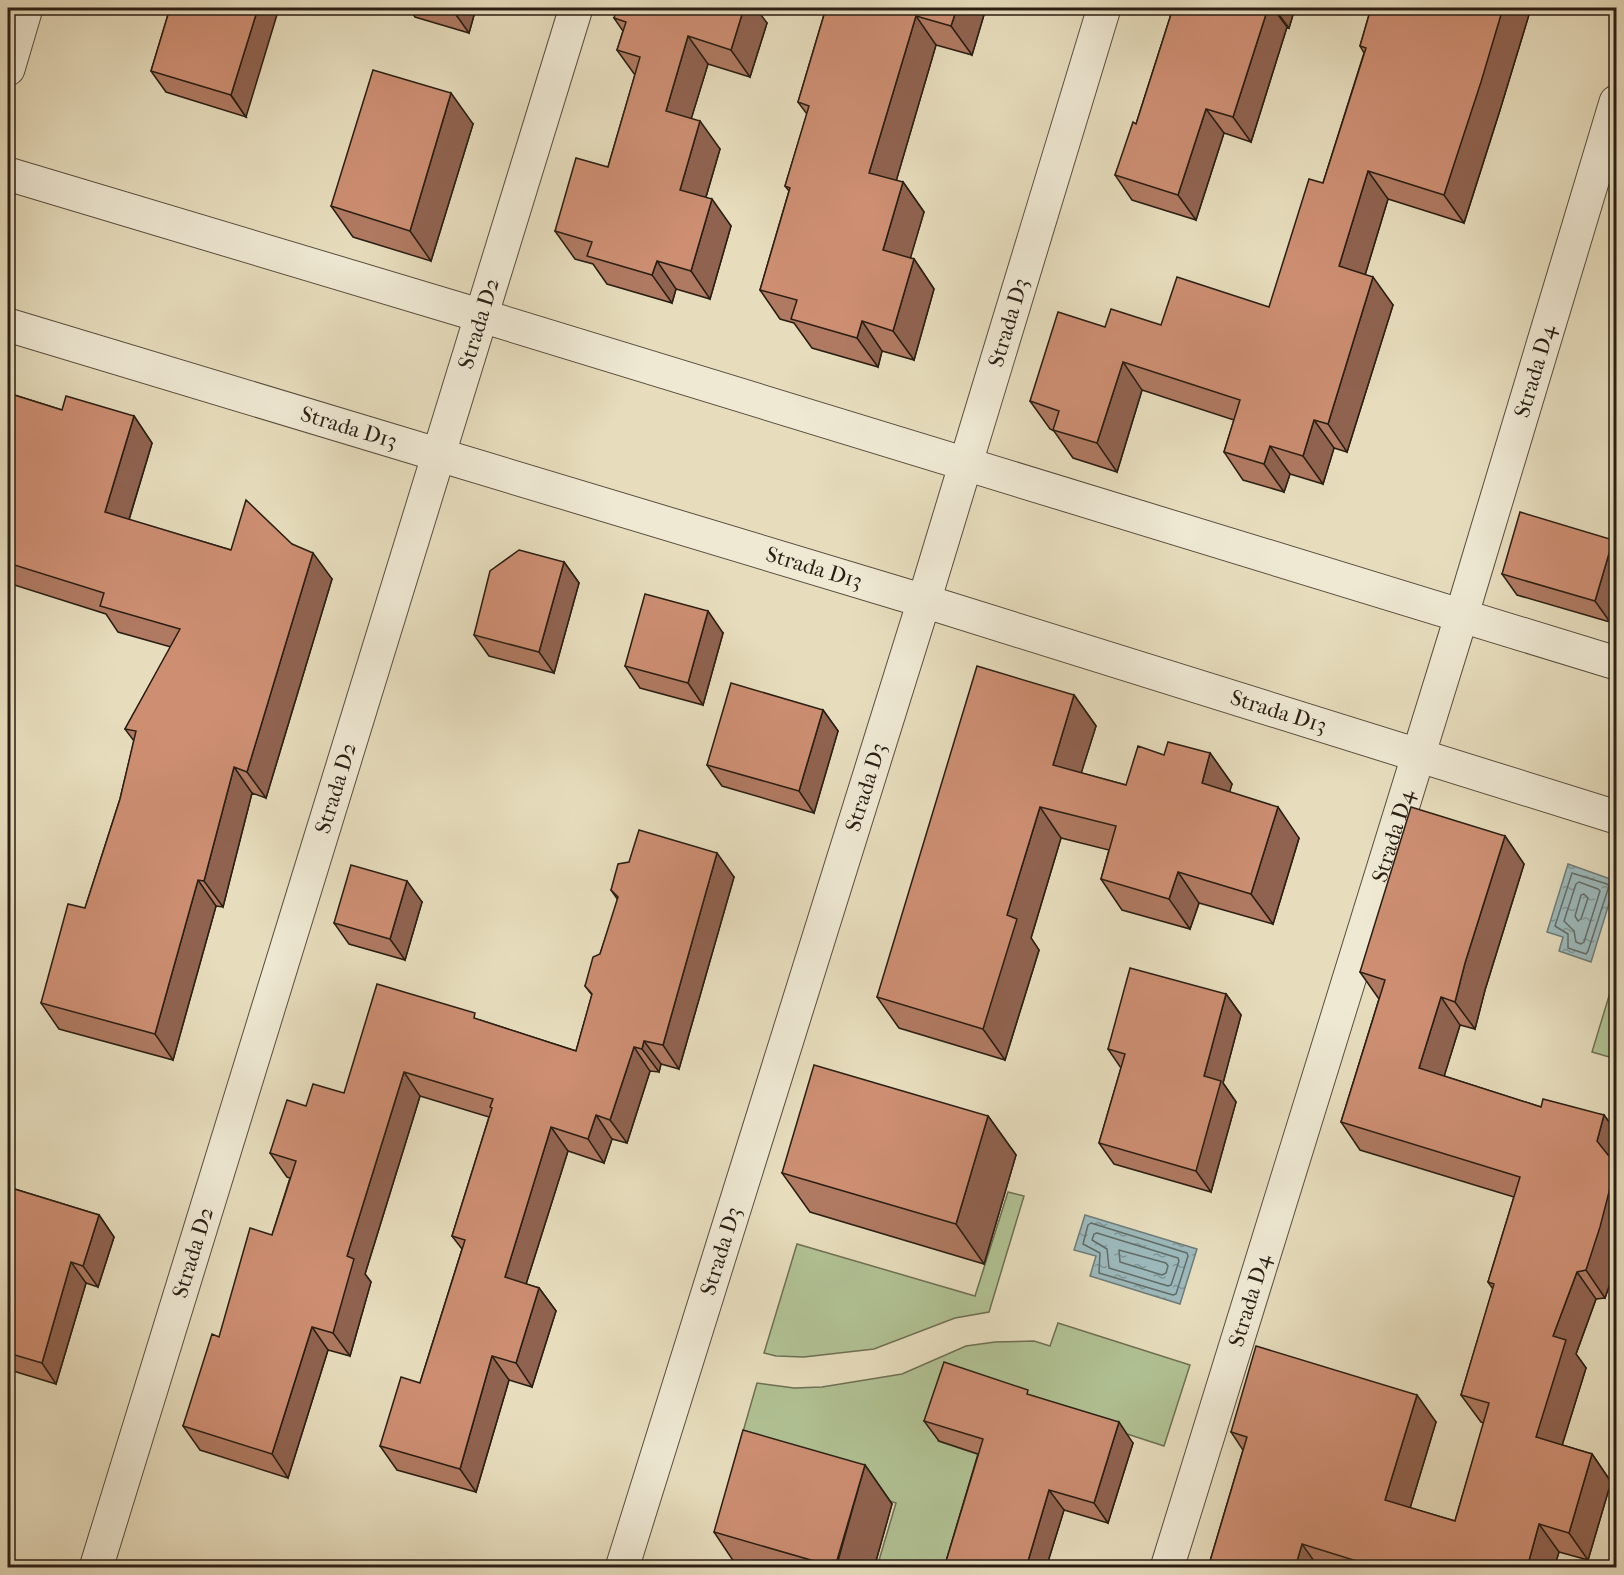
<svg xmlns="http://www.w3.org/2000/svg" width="1624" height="1575" font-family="'IM FELL French Canon',serif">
  <defs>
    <pattern id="water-ripples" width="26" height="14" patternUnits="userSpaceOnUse" patternTransform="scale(1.5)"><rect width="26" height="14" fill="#9cb9bc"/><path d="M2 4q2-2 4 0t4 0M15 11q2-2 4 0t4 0" fill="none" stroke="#7f9698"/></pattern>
  </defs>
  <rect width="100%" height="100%" fill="#e7ddbd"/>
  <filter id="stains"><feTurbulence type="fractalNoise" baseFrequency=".00333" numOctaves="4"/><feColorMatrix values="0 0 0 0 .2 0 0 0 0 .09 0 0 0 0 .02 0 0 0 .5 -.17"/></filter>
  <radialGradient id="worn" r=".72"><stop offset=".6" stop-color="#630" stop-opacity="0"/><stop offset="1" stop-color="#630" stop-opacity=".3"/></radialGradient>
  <path fill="#b1c294" stroke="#6e7054" stroke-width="1.5" d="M1616,973V1059L1592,1052Z
    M1008,1192L1024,1196L989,1312L955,1318L874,1349L804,1357L776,1356L764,1353L797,1244L975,1296Z
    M1058,1323L1190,1365L1164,1446L1032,1403L957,1383L938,1441L992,1459L963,1567H877L896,1503L736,1456L757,1383L794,1388L822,1387L902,1374L966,1346L995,1342L1034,1341L1050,1346Z"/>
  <path fill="url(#water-ripples)" stroke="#6e7b79" stroke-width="1.5" d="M1568,864L1616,881L1591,962L1559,951L1563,937L1547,932Z
    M1085,1215L1197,1249L1180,1304L1090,1276L1096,1256L1074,1250Z"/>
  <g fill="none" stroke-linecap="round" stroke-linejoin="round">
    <path stroke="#636c68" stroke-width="1.5" d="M1572,873L1607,884L1609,886L1588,951L1586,954L1568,948V934L1555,926Z
      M1579,882L1598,889L1600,891L1584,942L1581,944L1576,942L1574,931L1564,921L1576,884Z
      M1584,894L1588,898L1581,919L1578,921L1575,916L1581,895Z
      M1091,1223L1187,1253L1188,1256L1176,1294L1173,1295L1099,1273L1100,1253L1083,1244L1088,1225Z
      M1097,1233L1178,1258L1179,1261L1171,1285L1168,1286L1109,1268L1107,1249L1092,1240L1094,1234Z
      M1119,1250L1166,1263L1168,1266L1166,1273L1162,1275L1120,1262Z"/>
    <g stroke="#594e3e" stroke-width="35">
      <g id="minor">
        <path d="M8,69L26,8"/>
        <path d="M8,174L482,316L1616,663"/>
        <path id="s1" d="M8,325L924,601L1616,817"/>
        <path id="s2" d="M96,1568L576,8"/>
        <path id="s3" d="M622,1568L924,601L1104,8"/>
        <path id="s4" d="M1167,1568L1462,614L1616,102"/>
      </g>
    </g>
    <use href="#minor" stroke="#efe9d4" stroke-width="33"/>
  </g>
  <path fill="#b07a62" stroke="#2a1e14" stroke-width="1.5" d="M170,8L246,117L166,92L151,71Z
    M409,8H476L469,33L415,17Z
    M826,8H986L972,55L936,45L896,181L903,182L924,212L910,258L914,259L934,289L914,360L882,351L878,367L812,348L794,323L780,319L760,290L789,191L785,186L807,114L798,102Z
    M1173,8H1295L1289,28L1287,27L1251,142L1224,133L1196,220L1132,200L1115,175L1136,124Z
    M1371,8H1531L1500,110L1464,223L1388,199L1365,275L1393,305L1347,452L1334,448L1323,484L1290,474L1284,492L1243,480L1224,452L1234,420L1142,390L1117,472L1073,458L1054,431L1050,429L1030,401L1105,327L1161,325L1269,307L1323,183L1364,53L1360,46Z
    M614,18L767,23L750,77L708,64L691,119L720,149L706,197L731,226L710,299L676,289L672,303L607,284L593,264L575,259L555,231L608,167L635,75L617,50L623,31Z
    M473,124L431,261L353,237L331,206Z
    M8,393L62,410L134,416L152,443L129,520L231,550L292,544L332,579L266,798L252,793L223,907L216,906L173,1060L59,1029L41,1003L85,908L120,799L134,741L125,729L171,647L118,632L106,614L8,583Z
    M1613,540L1617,544V601L1610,622L1517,595L1502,574Z
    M564,562L579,583L554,673L489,656L474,635Z
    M723,633L703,705L640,688L625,666Z
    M1074,695L1096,726L1081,773L1126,785L1164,755L1210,753L1232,784L1229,792L1299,838L1273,924L1199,903L1190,929L1122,910L1101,879L1109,850L1061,838L1031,938L1039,950L1005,1060L899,1028L877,997Z
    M823,710L838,731L814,813L722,786L707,765Z
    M1505,836L1524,864L1485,990L1475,1029L1460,1025L1444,1076L1541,1107L1604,1115L1617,1133V1263L1605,1298L1596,1299L1576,1354L1586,1368L1562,1445L1592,1454L1611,1482L1588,1560L1559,1552L1554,1568H1208L1243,1450L1231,1432L1436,1422L1410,1508L1455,1521L1484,1423L1481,1422L1461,1395L1493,1289L1488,1282L1514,1197L1360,1150L1341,1122L1379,999L1360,972Z
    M734,877L679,1069L661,1064L659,1072L650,1071L627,1143L612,1139L604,1163L568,1151L526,1284L539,1288L556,1311L532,1387L509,1380L476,1492L397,1470L380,1446L420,1383L462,1249L452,1236L489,1117L420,1096L365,1274L371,1282L350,1356L328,1350L288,1478L200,1450L183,1426L219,1337L272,1235L290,1178L287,1177L270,1153L306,1106L344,1093L480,1020L576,1051L592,995L585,986L600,954L618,900L611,890Z
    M422,902L405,960L349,944L334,923Z
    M1226,994L1241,1015L1223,1083L1236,1102L1211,1192L1114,1164L1099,1143L1121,1068L1108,1049Z
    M988,1116L1016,1155L984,1264L810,1212L782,1173Z
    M8,1187L99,1215L114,1237L98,1287L86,1283L56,1384L13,1371L8,1389Z
    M1033,1396L1133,1443L1108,1523L1064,1510L1046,1568H944L978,1454L939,1441L924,1421Z
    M865,1465L892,1504L874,1568H738L714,1532Z"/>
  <path fill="#906350" stroke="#2a1e14" stroke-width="1.5" d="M258,8H279L246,117L231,95Z
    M455,8H476L469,33L454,12Z
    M744,8H756L767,23L750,77L731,50Z
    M957,8H986L972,55L951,26Z
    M1268,8H1273L1287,27L1251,142L1233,117Z
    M1274,8H1295L1289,28Z
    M1503,8H1531L1500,110L1464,223L1444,195Z
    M916,16L936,45L890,202L869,173Z
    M688,36L708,64L685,139L666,111Z
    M451,93L473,124L431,261L410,231Z
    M1206,109L1224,133L1196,220L1178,195Z
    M700,121L720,149L700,217L680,190Z
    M1368,171L1388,199L1359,295L1339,266Z
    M903,182L924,212L904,280L883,250Z
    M712,199L731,226L710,299L691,271Z
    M914,259L934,289L914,360L893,331Z
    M657,261L676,289L672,303L652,275Z
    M1373,277L1393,305L1347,452L1328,424Z
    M862,321L882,351L878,367L857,338Z
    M1123,362L1142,390L1117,472L1097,443Z
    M134,416L152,443L123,539L105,512Z
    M1314,420L1334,448L1323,484L1303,456Z
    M1270,446L1290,474L1284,492L1264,464Z
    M1613,540L1617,544V601L1610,622L1595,601Z
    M313,553L332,579L266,798L247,772Z
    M564,562L579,583L554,673L539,652Z
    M708,611L723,633L703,705L688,683Z
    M1074,695L1096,726L1074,796L1053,765Z
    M823,710L838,731L814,813L799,791Z
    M1210,753L1232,784L1223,814L1202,783Z
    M234,767L252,793L223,907L204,881Z
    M1040,807L1061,838L1031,938L1039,950L1005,1060L983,1029L1007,915Z
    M1278,807L1299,838L1273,924L1251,894Z
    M1505,836L1524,864L1485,990L1475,1029L1455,1002L1465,963Z
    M717,853L734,877L679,1069L663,1045Z
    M1178,872L1199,903L1190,929L1169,899Z
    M198,880L216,906L173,1060L155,1034Z
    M407,881L422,902L405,960L390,939Z
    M1226,994L1241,1015L1223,1083L1236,1102L1211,1192L1196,1171L1204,1076Z
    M1441,997L1460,1025L1438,1096L1419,1068Z
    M644,1041L661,1064L659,1072L642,1049Z
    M634,1047L650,1071L627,1143L610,1120Z
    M404,1072L420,1096L365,1274L371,1282L350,1356L333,1333L347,1256Z
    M596,1115L612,1139L604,1163L588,1139Z
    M1604,1115L1617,1133V1263L1605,1298L1586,1270L1597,1141Z
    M988,1116L1016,1155L984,1264L956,1224Z
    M551,1127L568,1151L521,1300L505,1277Z
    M99,1215L114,1237L98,1287L83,1266Z
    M71,1262L86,1283L56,1384L42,1363Z
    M1577,1272L1596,1299L1576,1354L1586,1368L1556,1465L1536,1437L1553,1336Z
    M539,1288L556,1311L532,1387L516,1363Z
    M312,1327L328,1350L288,1478L272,1454Z
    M492,1356L509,1380L476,1492L460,1469Z
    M8,1363L13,1371L8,1389Z
    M1417,1395L1436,1422L1404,1528L1385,1500Z
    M1119,1422L1133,1443L1108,1523L1094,1503Z
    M1592,1454L1611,1482L1588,1560L1569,1533Z
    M865,1465L892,1504L874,1568H836Z
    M1049,1490L1064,1510L1046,1568H1026Z
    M1539,1524L1559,1552L1554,1568H1527Z
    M1302,1544L1319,1568H1295Z"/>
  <path fill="#cd8e72" stroke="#2a1e14" stroke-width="1.5" d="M170,8H258L231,95L151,71Z
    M440,8H455L454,12Z
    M617,8H744L731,50L688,36L666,111L700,121L680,190L712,199L691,271L657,261L652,275L587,256L592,242L555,231L576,158L608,167L640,57L617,50L626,22L614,18Z
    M826,8H957L951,26L916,16L869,173L903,182L883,250L914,259L893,331L862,321L857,338L791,319L797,300L760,290L790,188L785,186L809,106L798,102Z
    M1173,8H1268L1233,117L1206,109L1178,195L1115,175L1133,122L1136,124Z
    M1371,8H1503L1481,82L1444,195L1368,171L1339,266L1373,277L1328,424L1314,420L1303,456L1270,446L1264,464L1224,452L1240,400L1123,362L1097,443L1053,430L1059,411L1030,401L1058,312L1105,327L1111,309L1161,325L1177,277L1269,307L1309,179L1323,183L1366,48L1360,46Z
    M373,70L451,93L410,231L331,206Z
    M8,393L62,410L66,396L134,416L105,512L231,550L246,500L292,544L313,553L247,772L234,767L204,881L198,880L155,1034L41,1003L68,904L85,908L120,799L136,731L125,729L180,629L100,606L104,593L8,563Z
    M1520,512L1613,540L1595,601L1502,574Z
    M519,550L564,562L539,652L474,635L490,571Z
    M645,594L708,611L688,683L625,666Z
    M977,666L1074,695L1053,765L1126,785L1138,746L1164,755L1168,742L1210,753L1202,783L1278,807L1251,894L1178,872L1169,899L1101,879L1116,826L1040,807L1007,915L1017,919L983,1029L877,997Z
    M731,683L823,710L799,791L707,765Z
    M1411,807L1505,836L1465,963L1455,1002L1441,997L1419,1068L1541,1107L1543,1099L1604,1115L1597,1141L1616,1165L1600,1227L1586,1270L1577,1272L1553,1336L1566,1340L1536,1437L1592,1454L1569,1533L1539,1524L1527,1568H1379L1302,1544L1295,1568H1208L1247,1437L1231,1432L1256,1346L1417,1395L1385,1500L1455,1521L1489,1403L1461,1395L1494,1284L1488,1282L1520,1177L1341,1122L1385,980L1360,972Z
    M639,830L717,853L663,1045L644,1041L642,1049L634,1047L610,1120L596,1115L588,1139L551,1127L505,1277L539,1288L516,1363L492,1356L460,1469L380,1446L401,1377L420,1383L465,1240L452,1236L492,1108L490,1107L493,1099L404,1072L347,1256L354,1259L333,1333L312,1327L272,1454L183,1426L212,1334L219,1337L250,1228L272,1235L296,1161L270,1153L287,1100L306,1106L313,1084L344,1093L377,984L475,1013L474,1018L576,1051L592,994L585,986L593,957L600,954L618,897L611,890L618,864L629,862Z
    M351,865L407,881L390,939L334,923Z
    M1130,968L1226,994L1204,1076L1221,1081L1196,1171L1099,1143L1125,1054L1108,1049Z
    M814,1065L988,1116L956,1224L782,1173Z
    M8,1187L99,1215L83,1266L71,1262L42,1363L8,1353Z
    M944,1362L1028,1390L1027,1394L1119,1422L1094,1503L1049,1490L1026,1568H944L983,1439L924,1421Z
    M743,1430L865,1465L835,1567L714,1532Z
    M134,1564L147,1568H133Z
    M180,1565L190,1568H179Z"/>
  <g text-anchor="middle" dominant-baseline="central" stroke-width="4.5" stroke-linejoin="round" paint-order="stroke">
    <g font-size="22" fill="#2a1e14" stroke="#efe9d4">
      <text stroke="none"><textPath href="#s2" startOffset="1302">Strada D2</textPath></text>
      <text stroke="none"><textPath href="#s3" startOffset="1304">Strada D3</textPath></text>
      <text stroke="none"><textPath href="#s4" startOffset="1252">Strada D4</textPath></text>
      <text stroke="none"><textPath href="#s1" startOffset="356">Strada D13</textPath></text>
      <text stroke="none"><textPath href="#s1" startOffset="842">Strada D13</textPath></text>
      <text stroke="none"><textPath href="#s1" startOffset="1328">Strada D13</textPath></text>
      <text stroke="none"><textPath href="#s2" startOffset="816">Strada D2</textPath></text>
      <text stroke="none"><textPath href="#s3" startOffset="818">Strada D3</textPath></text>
      <text stroke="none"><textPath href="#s4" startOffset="766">Strada D4</textPath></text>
      <text stroke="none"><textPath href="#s2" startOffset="330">Strada D2</textPath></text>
      <text stroke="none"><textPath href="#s3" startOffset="332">Strada D3</textPath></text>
      <text stroke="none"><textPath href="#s4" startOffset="280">Strada D4</textPath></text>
    </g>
  </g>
  <rect width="1624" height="1575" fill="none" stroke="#e7ddbd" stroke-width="30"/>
  <rect x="9" y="9" width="1606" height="1557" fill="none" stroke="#2a1e14" stroke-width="3"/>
  <rect x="15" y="15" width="1594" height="1545" fill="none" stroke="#2a1e14" stroke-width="1.5"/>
  <rect width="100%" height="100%" filter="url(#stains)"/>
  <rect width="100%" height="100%" fill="url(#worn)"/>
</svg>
